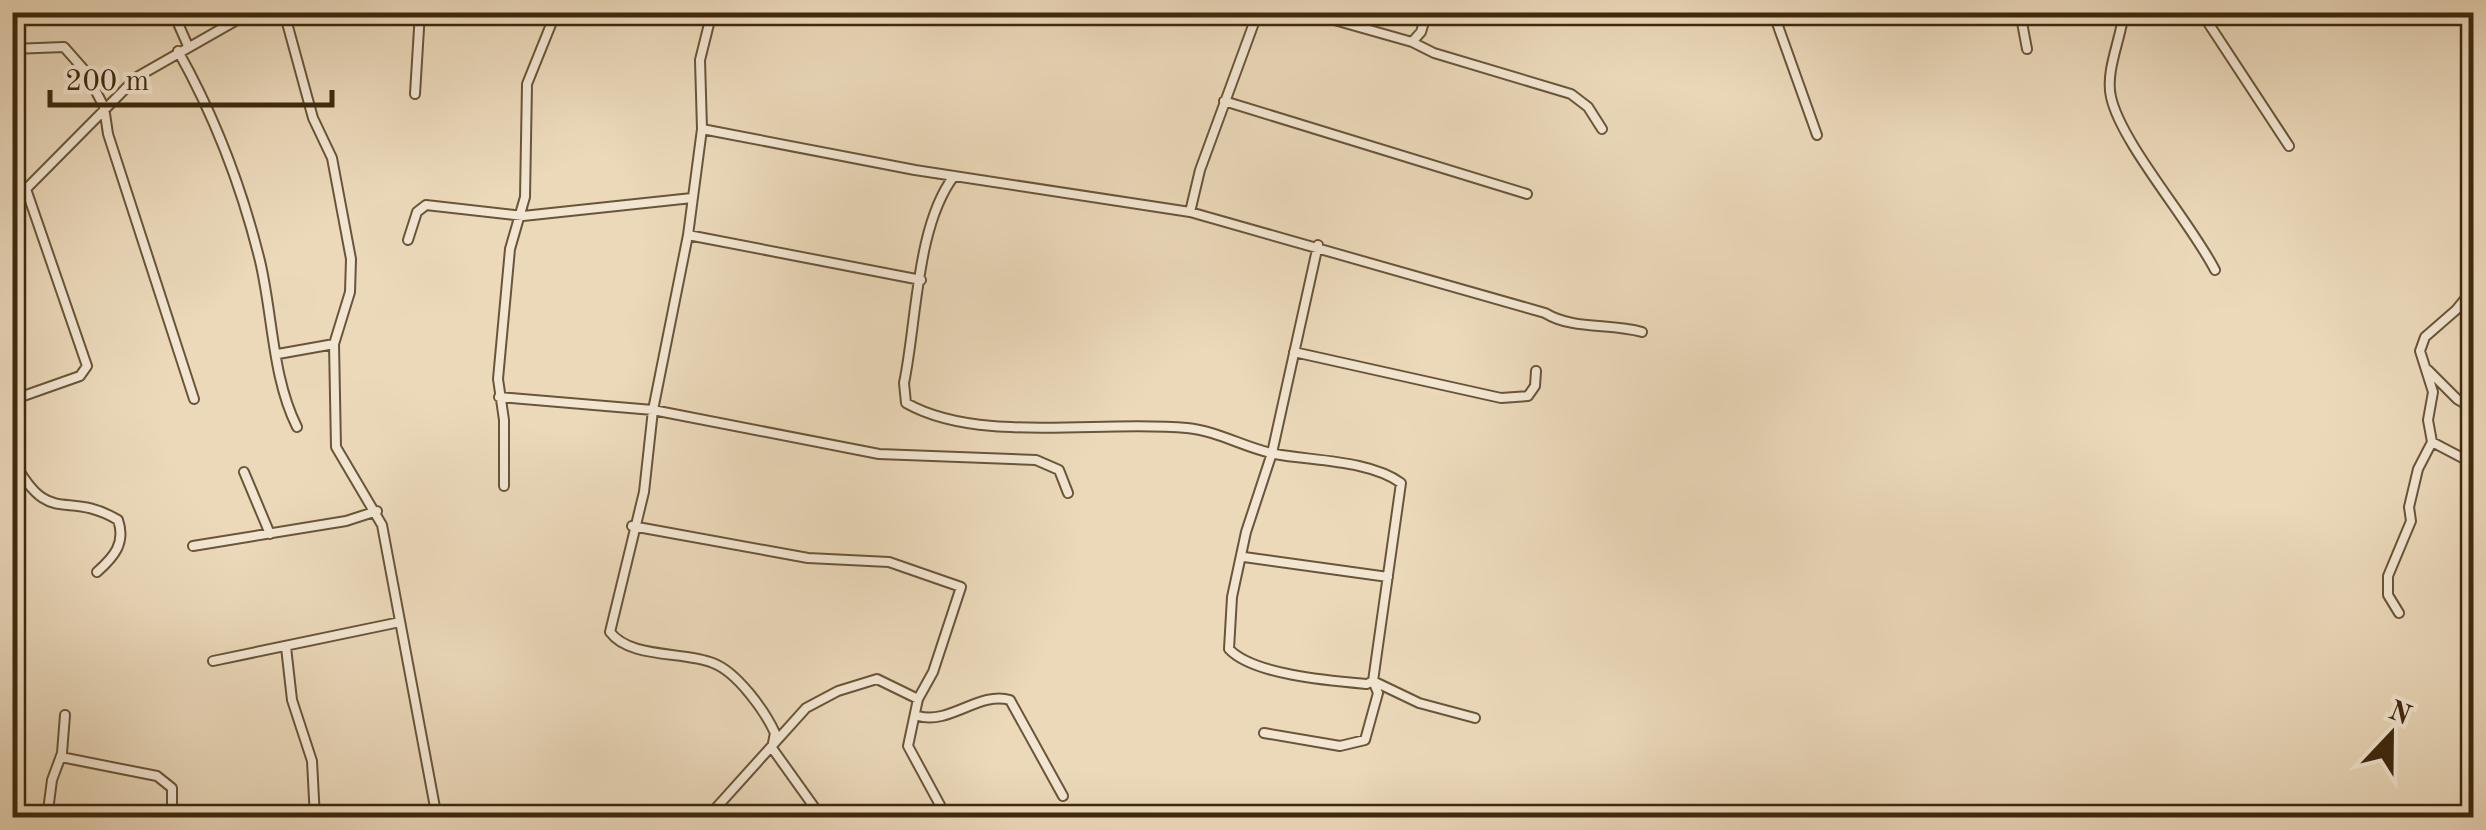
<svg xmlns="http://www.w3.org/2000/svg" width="2486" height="830" font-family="'Old Standard TT',serif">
  <rect width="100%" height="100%" fill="#ebd9ba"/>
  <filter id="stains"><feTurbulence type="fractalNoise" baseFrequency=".002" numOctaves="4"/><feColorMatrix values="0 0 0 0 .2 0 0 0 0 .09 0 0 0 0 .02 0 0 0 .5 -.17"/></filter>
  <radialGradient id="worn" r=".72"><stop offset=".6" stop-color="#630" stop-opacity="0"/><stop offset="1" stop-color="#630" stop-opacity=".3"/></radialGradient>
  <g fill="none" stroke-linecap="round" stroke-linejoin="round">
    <g stroke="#695538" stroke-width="12">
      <path id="minor" d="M173,12L188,46
        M284,12L313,118L332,158L351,259L350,292L334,344L336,447L382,525L437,818
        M712,12L700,60L702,129L688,235L653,410L644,492L610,632C630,659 684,651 713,663C737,672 765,711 775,733L772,748L822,818
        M1306,12L1412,42L1421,32L1427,12
        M1773,12L1817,135
        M2020,12L2027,49
        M2124,12C2121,39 2105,71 2111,97C2121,143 2190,221 2215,270
        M2201,12L2289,146
        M1412,42L1434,53L1571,94L1588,107L1602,129
        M12,49L64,47L86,72L104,107L108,134L194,399
        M178,51C215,117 242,188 260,261C273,316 272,377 297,427
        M415,94L420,12
        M1224,101L1527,194
        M702,129L915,170L1190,212L1545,313C1573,330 1609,323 1642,332
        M954,176C916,226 917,321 904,383L906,403C980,445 1103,419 1187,428C1218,431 1245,448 1275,454C1313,461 1369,460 1401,483L1373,681L1378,693L1365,740L1340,746L1264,733
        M12,194L26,189L137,77L251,12
        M1190,212L1200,170L1258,12
        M688,235L921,280
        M408,240L417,212L426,205L523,216L692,198
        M1318,245L1272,453L1246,532L1232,597L1229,649C1253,675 1332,681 1367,684L1373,681L1419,703L1475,718
        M1294,352L1501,398L1528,396L1535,386L1536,371
        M278,354L334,344
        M2428,370L2457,399L2474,409
        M499,397L653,410L879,454L1036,460L1059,470L1068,493
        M12,400L80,376L87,366L26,189
        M2432,442L2474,464
        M12,458C50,530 64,488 118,520C126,543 114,557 97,572
        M244,472L270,534
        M504,486V420L498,379L510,249L525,197L527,84L556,12
        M632,526L808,558L889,562L961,587L933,672L918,699L908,746L947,818
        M193,546L346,521L377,511
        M1244,557L1388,577
        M2399,613L2388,595V576L2411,521L2409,507L2418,469L2432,442L2428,420L2433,392L2420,351L2425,337L2456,310L2474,288
        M286,647L292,700L312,761L315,818
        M213,661L400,622
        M918,716C950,725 979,691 1010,700L1063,796
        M61,757L157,776L172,788V805
        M47,818L52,780L62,753L65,715
        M707,818L806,708L838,691L877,679L918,699"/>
    </g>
    <use href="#minor" stroke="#f2e6d2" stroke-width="8"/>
  </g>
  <rect width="2486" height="830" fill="none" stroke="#ebd9ba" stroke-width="50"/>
  <rect x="15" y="15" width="2456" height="800" fill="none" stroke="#3e290d" stroke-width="5"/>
  <rect x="25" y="25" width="2436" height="780" fill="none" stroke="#3e290d" stroke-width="2.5"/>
  <g transform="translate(2391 735) rotate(22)" stroke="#f2e6d2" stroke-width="8" paint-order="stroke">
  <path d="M0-8L18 38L0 25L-18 38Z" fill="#3e290d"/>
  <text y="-15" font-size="28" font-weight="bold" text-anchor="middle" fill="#3e290d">N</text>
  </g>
  <path d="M50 90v15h282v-15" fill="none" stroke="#3e290d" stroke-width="5"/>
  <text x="65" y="90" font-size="30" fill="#3e290d" stroke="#f2e6d2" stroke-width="8" paint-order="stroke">200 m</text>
  <rect width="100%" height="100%" filter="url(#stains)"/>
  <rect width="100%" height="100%" fill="url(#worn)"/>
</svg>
